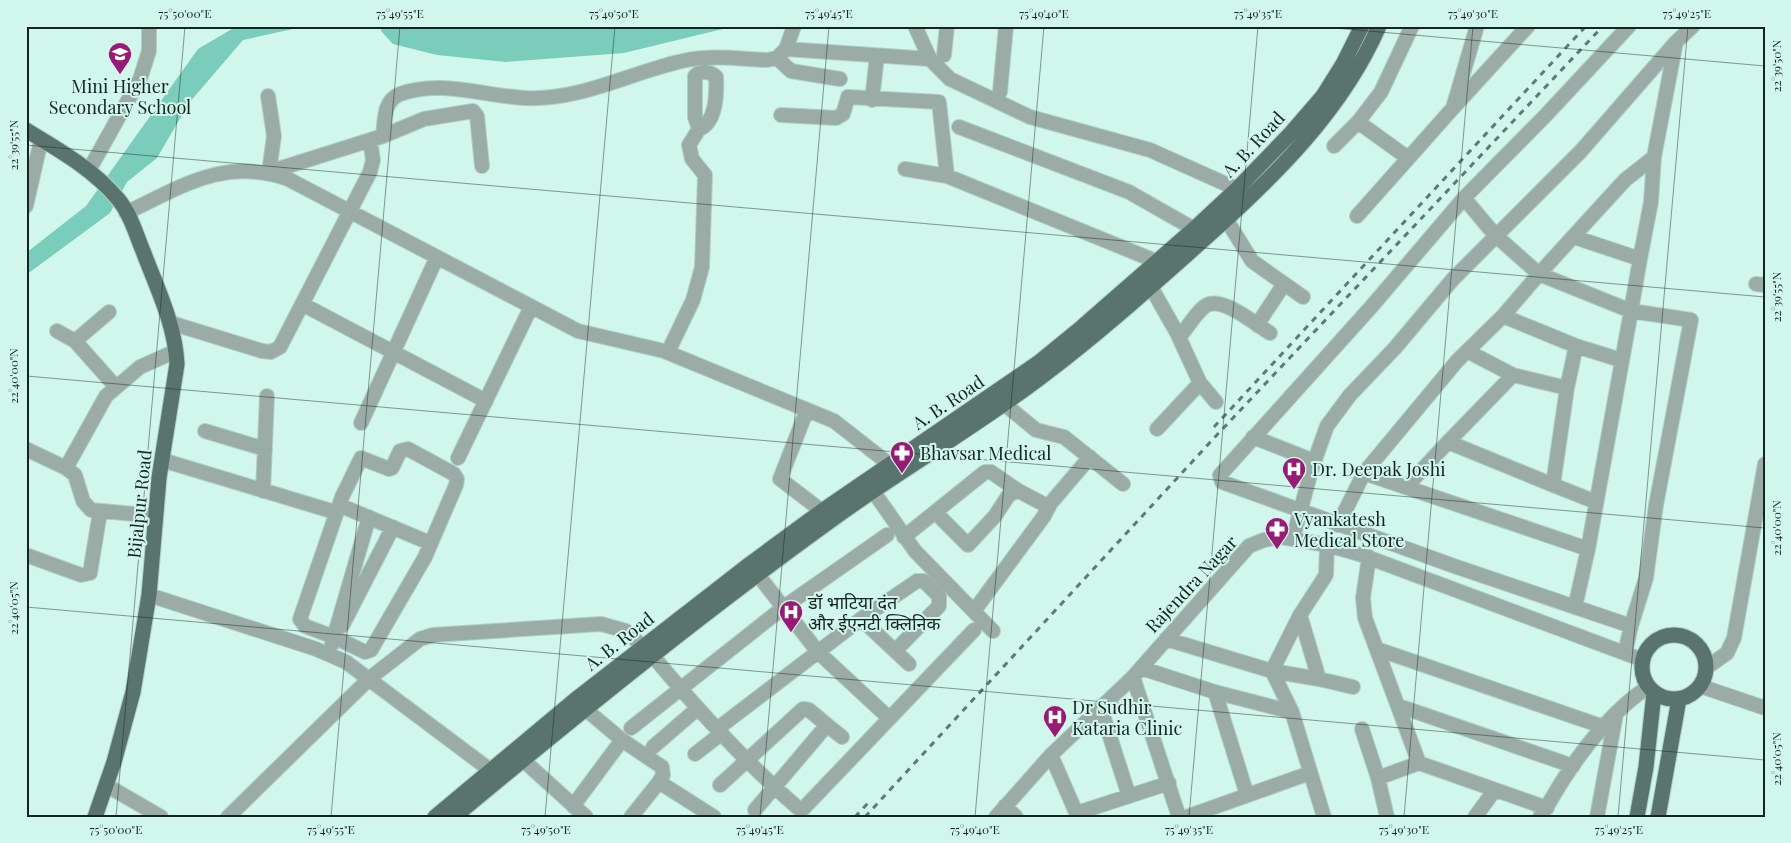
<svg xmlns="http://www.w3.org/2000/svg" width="1791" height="843" font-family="'Playfair Display','Noto Sans Devanagari',serif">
  <rect width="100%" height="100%" fill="#d1f6ec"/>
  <path fill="#79cdba" d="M237,26L302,27L243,40L189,103L157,158L127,182L110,213L26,275V253L86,206L198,49Z
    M382,26H735L624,53L506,62L437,55L393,44L381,31Z"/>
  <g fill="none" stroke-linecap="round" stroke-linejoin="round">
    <g stroke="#afd0c7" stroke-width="16">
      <path id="minor" d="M794,26L786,49L930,59
        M915,26L930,59L950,79L1030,117L1150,150L1237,189
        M1477,26L1453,108L1528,26
        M944,55L947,26
        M777,58L791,71L840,79
        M1000,92L1006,26
        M268,96L274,136L269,172L383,136C385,120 383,101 400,94C440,79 484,96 525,98C581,101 633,71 687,60C713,55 741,59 767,60L777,58L786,49
        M872,100L877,56
        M781,115L836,118L843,114L848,97L939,102L947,176L1158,262
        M1358,122L1408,158
        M959,127L1129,192L1194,229
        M383,136L424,119L473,111L477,116L482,166
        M1334,146L1358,122L1381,92L1412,26
        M905,169L947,176
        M89,170L140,79L149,51V26
        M1464,198L1546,115L1629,26
        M26,206L41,140
        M126,213C182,186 225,157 288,179L578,331L664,351L834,421L889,464
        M1357,216L1453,108
        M1226,219L1252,261L1303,297
        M1574,237L1640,259L1651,202L1654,157
        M1756,284L1765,285
        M1151,287L1177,333L1200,383L1216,402
        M302,304L486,401
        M1503,316L1576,346L1567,388L1513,375L1448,442L1553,485L1567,388
        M171,323L262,351L271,352L280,347L370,172L373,160L370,140
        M1257,325L1284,284
        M57,331L75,341L116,387
        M1179,337C1188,328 1194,315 1204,307C1220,293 1256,325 1270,333
        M75,341L109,312
        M1576,346L1621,360
        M1467,351L1513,375
        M668,352L693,300L702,267L705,175L692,159L689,145L699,129L695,117V76C701,70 710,71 716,77C717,94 716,123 699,129
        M1003,403L1036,430L1064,437L1123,484
        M807,410L780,479L822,511
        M361,423L437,257
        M1157,429L1200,383
        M205,431L265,449
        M1253,437L1314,461
        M26,449L66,468L75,475L83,501L91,510L156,516
        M458,458L531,307
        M162,460L328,510
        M66,468L106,396L140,367L176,351
        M1553,485L1596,502
        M1407,486L1448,442
        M263,491L267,396
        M873,491L915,551L993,631
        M339,505L430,543
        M935,512L968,545L995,516L1008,496L1017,490
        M1338,525L1364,473
        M904,537L985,472H991L1017,490L1049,507
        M1293,538L1312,468L1327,426L1350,395L1395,348L1453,279L1581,151L1676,42L1693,26
        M26,555L81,575L90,573L100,512
        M1369,557L1363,598L1365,618L1419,763L1378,778L1387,817
        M758,575L818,652L889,718
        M149,595L316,649L346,662L490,770
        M1575,607L1588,549
        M974,611L1044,516L1050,504L1090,457
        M861,619L909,664
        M342,626L393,527
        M1631,626L1454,566L1222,482L1220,475L1372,306L1464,198L1495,235L1539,274L1625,180L1654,157L1676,42
        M334,637L369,517
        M1166,639L1272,671L1319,679L1300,615
        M332,644L334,637L305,626L300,619L342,497L361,458L389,469L392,468L400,451L408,449L454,474L457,479L456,485L425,557L371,650L365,652L334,637
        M1377,649L1604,727
        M1625,653L1631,626L1646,578L1656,505L1691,320L1631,311L1588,549L1364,473L1457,361L1503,316L1539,274L1631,311L1640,259
        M652,655C697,709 745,762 798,808L803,809L974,630
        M1141,668L1215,692L1247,795
        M1706,668L1727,653L1734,638L1765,464
        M1133,677L1179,817
        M1319,679L1353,687
        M1700,686L1765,708
        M1215,692L1292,712
        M1399,706L1573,766
        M584,708L622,740L662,767L663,775L659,782L714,817
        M1101,709L1129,796
        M827,725L842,737
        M631,728L784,607L887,535
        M717,729L861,619L917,581H924L939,596V606L895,651
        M1362,729L1378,778
        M653,747L698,708
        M695,754L722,733
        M1051,755L1078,817
        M523,760L586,817
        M1419,763L1547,808
        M106,785L161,817
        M720,785L803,709L809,710L827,725L755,810
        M573,806L622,740
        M1005,806L1016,817
        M1077,813L1169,783
        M228,817L370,678L420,639L433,635L601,624L626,631L642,646
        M631,817L659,782
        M996,817L1051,755L1133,677L1249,546L1264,540L1281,537L1327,545L1359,554L1643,660
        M1186,817L1310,773
        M1324,817L1292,712L1272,671L1300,615L1326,575L1327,545
        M1475,817L1494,791
        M1540,817C1550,803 1557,788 1567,774C1587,743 1617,707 1648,687
        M1597,817L1616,714"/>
    </g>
    <g stroke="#afd0c7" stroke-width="17">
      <path id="major" d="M26,130C59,150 93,169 118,199C130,213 136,234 143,251C157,288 175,324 177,364L159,478L149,595L133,692L114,762L95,817
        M1642 667a32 32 0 1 1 64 0a32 32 0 1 1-64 0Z
        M435,817L575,700L750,564L822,511L1038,363L1082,327L1194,229L1237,189L1291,133L1323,96L1343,64L1362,26
        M454,817C579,713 705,611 837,516C905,467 979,425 1045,374C1102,331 1156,282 1209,235C1276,175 1343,109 1379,26
        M1637,817L1646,767L1654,693
        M1658,817L1679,699"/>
    </g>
    <use href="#minor" stroke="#9baba6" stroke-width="14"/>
    <use href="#major" stroke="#58746d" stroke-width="15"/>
    <path stroke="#617972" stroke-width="3" stroke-dasharray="6 6" stroke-linecap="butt" d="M1214,427L1586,26
      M855,817L869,802
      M865,817L1215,437L1603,26"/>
  </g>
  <path fill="none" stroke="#162420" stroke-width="1" stroke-opacity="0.45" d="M1312,26L1765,66M26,145L1765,297M26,376L1765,528M26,607L1765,760M116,817L185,26M331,817L400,26M545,817L615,26M760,817L829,26M975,817L1044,26M1189,817L1258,26M1404,817L1473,26M1618,817L1688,26"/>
  <defs>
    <g id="school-pin" transform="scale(1.25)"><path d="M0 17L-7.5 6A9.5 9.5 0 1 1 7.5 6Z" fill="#971b74" stroke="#d1f6ec"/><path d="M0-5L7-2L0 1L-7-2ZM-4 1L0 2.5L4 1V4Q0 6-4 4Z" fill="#fff"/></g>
    <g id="pharmacy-pin" transform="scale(1.25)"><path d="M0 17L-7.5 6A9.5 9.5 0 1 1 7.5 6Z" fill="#971b74" stroke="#d1f6ec"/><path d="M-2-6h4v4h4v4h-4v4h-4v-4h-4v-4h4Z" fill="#fff"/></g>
    <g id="hospital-pin" transform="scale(1.25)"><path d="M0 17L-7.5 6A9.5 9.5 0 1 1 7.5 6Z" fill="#971b74" stroke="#d1f6ec"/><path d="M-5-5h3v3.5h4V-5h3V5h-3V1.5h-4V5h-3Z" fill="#fff"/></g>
  </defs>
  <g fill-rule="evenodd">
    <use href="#school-pin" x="120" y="54"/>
    <use href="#pharmacy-pin" x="902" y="453"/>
    <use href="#hospital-pin" x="1294" y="469"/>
    <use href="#pharmacy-pin" x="1277" y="529"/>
    <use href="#hospital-pin" x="791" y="612"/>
    <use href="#hospital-pin" x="1055" y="717"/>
  </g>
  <g text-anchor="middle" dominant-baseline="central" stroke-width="4" stroke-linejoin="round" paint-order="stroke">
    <g font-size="18" fill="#162420" stroke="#d1f6ec" text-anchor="start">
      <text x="120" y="86" text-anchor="middle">Mini Higher<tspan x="120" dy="21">Secondary School</tspan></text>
      <text x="920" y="453">Bhavsar Medical</text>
      <text x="1312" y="469">Dr. Deepak Joshi</text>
      <text x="1294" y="519">Vyankatesh<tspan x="1294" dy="21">Medical Store</tspan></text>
      <text x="808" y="602">डॉ भाटिया दंत<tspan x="808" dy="21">और ईएनटी क्लिनिक</tspan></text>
      <text x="1072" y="707">Dr Sudhir<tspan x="1072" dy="21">Kataria Clinic</tspan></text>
    </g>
    <g font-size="18" fill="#162420" stroke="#d1f6ec">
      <text transform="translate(1253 144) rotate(-47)">A. B. Road</text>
      <text transform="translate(948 402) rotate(-34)">A. B. Road</text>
      <text transform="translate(139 504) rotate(-84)">Bijalpur Road</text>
      <text transform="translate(1191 584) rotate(-47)">Rajendra Nagar</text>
      <text transform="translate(619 641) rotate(-38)">A. B. Road</text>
    </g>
  </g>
  <rect width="1791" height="843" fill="none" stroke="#d1f6ec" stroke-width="55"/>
  <rect x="28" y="28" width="1736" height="788" fill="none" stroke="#162420" stroke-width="2"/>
  <g font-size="12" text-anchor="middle" fill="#162420">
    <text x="185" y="18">75°50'00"E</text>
    <text x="400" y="18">75°49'55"E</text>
    <text x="614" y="18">75°49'50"E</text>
    <text x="829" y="18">75°49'45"E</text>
    <text x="1044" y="18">75°49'40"E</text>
    <text x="1258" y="18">75°49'35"E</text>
    <text x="1473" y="18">75°49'30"E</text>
    <text x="1687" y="18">75°49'25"E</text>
    <text transform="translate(1777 66) rotate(-90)" y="4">22°39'50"N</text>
    <text transform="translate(14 145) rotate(-90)" y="4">22°39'55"N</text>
    <text transform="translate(1777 297) rotate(-90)" y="4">22°39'55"N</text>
    <text transform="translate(14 376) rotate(-90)" y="4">22°40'00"N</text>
    <text transform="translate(1777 528) rotate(-90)" y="4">22°40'00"N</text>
    <text transform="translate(14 608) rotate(-90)" y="4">22°40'05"N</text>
    <text transform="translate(1777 759) rotate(-90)" y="4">22°40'05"N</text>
    <text x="116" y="834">75°50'00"E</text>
    <text x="331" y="834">75°49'55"E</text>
    <text x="546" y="834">75°49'50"E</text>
    <text x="760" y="834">75°49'45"E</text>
    <text x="975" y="834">75°49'40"E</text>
    <text x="1189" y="834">75°49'35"E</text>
    <text x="1404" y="834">75°49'30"E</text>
    <text x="1619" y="834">75°49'25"E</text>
  </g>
</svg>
